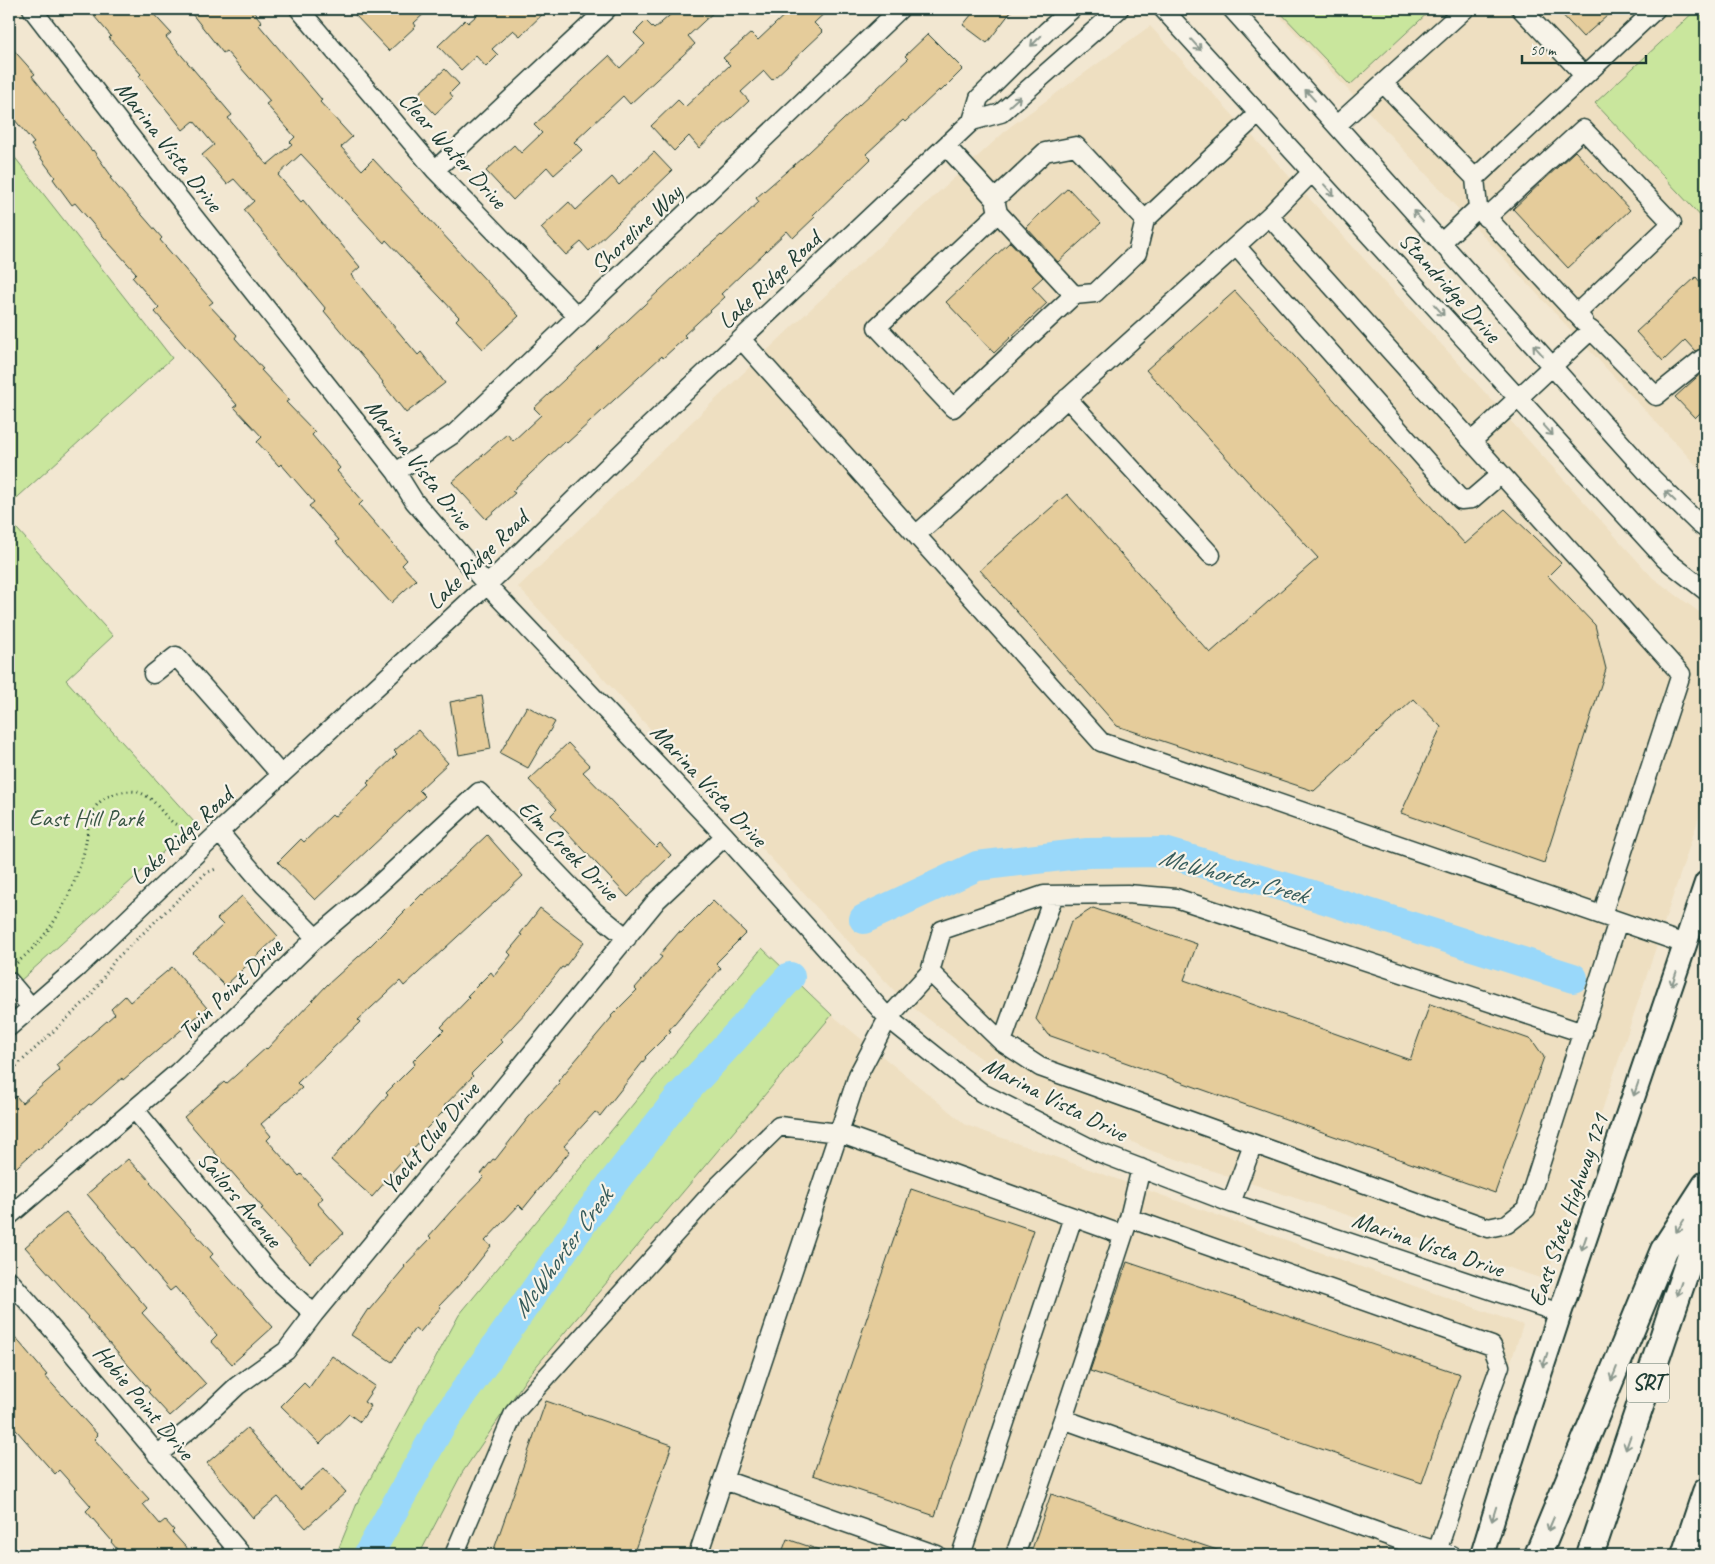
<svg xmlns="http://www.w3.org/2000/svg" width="1715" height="1564" font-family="Caveat,sans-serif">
  <rect width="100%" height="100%" fill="#f2e7d1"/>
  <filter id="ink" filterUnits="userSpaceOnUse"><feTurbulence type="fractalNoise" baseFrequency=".02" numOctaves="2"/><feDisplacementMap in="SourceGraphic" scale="10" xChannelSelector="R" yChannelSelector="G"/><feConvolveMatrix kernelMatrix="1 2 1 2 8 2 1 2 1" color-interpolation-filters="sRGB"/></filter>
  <g filter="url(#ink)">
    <path fill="#eedfc1" d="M1273,9H1706V476Z
      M1150,26L1269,154L1653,578L1706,617V796L1546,1280L1152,1151L1030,1095L903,1000L518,587L815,305L1011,126Z
      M832,1015L966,1125L1523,1325L1447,1555H419L462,1473L528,1376Z"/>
    <path fill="#c9e69d" stroke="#749268" d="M1277,9H1432L1350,85Z
      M1697,9H1706V222L1595,103Z
      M9,150L172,358L9,505Z
      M9,520L113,636L66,680L195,823L9,991Z
      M762,948L832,1015L528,1376L462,1473L419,1555H336L358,1501L459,1315Z"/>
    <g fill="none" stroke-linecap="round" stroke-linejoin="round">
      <path stroke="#99d8fa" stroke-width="30" d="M864,919L977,866L1087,853L1164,852L1312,895L1573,978
        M368,1555L441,1425L590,1212L678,1099L790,977"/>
    </g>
    <path fill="#e5cc9b" stroke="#1f3d34" d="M88,9H149L171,33L166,37L232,115L228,118L267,165L292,144L290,142L295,137L266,104L270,101L226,51L223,53L188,9H251L262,22L259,25L322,100L320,102L352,137L341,147L362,170L373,159L519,316L483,349L456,320L459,317L386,240L384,243L301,154L278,175L301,202L303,200L335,239L336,238L360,267L351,275L418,355L421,352L445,383L406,413L382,383L383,382L324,311L326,309L244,210L254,201L234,179L227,184L202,155L214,145L194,121L183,130L139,76L141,74L109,38L111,36Z
      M361,9H429L414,23L416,26L389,51L355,15Z
      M484,9H548L520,36L513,30L492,49L498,55L486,67L476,56L461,70L438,46L465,20L468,23Z
      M677,9H717L688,36L695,44L630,104L623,96L574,142L582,150L554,175L547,167L513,200L486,171L514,145L521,153L542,133L534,125L609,56L620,68L645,44L634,33L646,21L654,29Z
      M791,9H829L814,23L823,32L772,80L764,71L741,92L749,101L699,148L689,136L674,151L651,126L678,100L685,107L730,65L723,58L751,33L758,40Z
      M976,9H1013L987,43L963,25Z
      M1557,9H1615L1583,37Z
      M928,34L963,69L940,92L939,90L905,122L903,120L866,154L871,159L813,215L815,217L793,238L787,231L721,294L725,297L684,335L686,337L663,358L662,356L567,443L565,441L512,491L515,493L486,519L452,482L507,434L513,441L541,415L534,408L691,261L721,235L722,236L759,202L756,198L809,152L908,59L905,56Z
      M9,45L35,74L32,76L92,151L93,150L112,177L110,178L162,238L160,240L213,302L209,305L237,335L235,338L263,369L261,370L289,400L286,402L315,432L312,435L340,468L337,471L363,501L359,505L407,560L402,565L416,580L391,603L336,542L339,540L309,506L314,502L281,464L279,466L257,442L262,437L234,407L237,405L155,312L159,308L132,277L136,273L109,243L75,203L72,205L53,179L55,177L31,145L34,143L9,113Z
      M445,69L459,84L450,93L453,97L435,114L417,95Z
      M1575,151L1630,210L1568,268L1513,209Z
      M654,152L672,171L589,251L581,242L566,255L541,228L569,202L576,210L612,177L619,185Z
      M1068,188L1101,223L1058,262L1026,227Z
      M1010,242L1043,277L1032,287L1047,303L994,353L946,302Z
      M1696,277L1706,289V321L1699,328L1706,336V349H1700L1695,351L1685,340L1663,361L1636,332Z
      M1235,291L1465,544L1505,509L1561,563L1548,576L1595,625L1606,669L1544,863L1401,813L1441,727L1414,699L1314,791L1117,726L980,570L1067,494L1210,653L1318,558L1146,370Z
      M1706,369V407L1695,418L1675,397Z
      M482,696L491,749L459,755L450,702Z
      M527,706L555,722L528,768L500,753Z
      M418,730L448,763L419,790L425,796L315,900L278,862L301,839L304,842L332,815L334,817L369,785L367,783L397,754L394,751Z
      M568,743L590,766L583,772L656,847L660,843L671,855L628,897L551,815L557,809L529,780Z
      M487,835L523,876L404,986L400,981L358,1020L360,1022L297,1083L302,1088L261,1124L271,1136L267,1140L299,1176L301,1174L323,1198L317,1203L344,1233L310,1263L261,1209L263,1208L184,1117L224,1082L226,1084L266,1048L267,1049L327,985L368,948L422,894L423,895Z
      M242,896L278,936L225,986L193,953L223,925L217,919Z
      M713,901L746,933L716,963L721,968L669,1030L671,1031L645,1057L646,1058L600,1116L595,1112L564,1146L570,1151L523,1209L519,1205L485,1241L491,1246L465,1279L439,1306L441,1307L420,1332L415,1328L392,1362L351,1335L368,1309L369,1310L405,1267L404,1266L431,1238L429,1236L451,1211L484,1177L481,1174L493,1159L495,1160L528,1118L560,1083L558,1081L612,1017L611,1016L637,990L635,988L662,957L659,955L679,932L681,933Z
      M540,908L584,942L564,968L562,967L528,1010L500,1040L503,1042L471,1074L473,1076L444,1106L447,1108L418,1137L421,1140L392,1172L393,1173L372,1197L331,1160L388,1095L386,1093L415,1064L413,1061L444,1030L441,1027L469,998L467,996L491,972L494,976L511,955L508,952L522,935L520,934Z
      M1093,908L1197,944L1184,980L1410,1060L1430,1004L1532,1040L1544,1057L1495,1193L1048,1035L1036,1019L1071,922Z
      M172,967L207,1008L123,1080L122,1078L91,1105L89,1104L39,1149L38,1148L9,1174V1103L16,1096L22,1103L60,1070L56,1065L115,1014L111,1009L125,996L130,1002Z
      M128,1159L139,1171L140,1170L151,1182L150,1183L213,1254L210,1257L273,1327L232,1364L211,1341L217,1335L175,1287L170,1291L87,1194Z
      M911,1189L1033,1230L935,1516L813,1475Z
      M66,1212L147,1308L142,1313L206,1384L170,1416L148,1392L150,1390L87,1318L88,1317L25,1247Z
      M1127,1262L1460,1374L1422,1483L1090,1371Z
      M9,1330L47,1375L45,1376L98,1435L94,1439L149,1499L143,1504L160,1524L165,1520L174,1530L172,1532L193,1555H122L111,1542L112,1541L86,1511L91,1506L59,1470L55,1474L9,1422Z
      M332,1356L375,1386L364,1402L371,1406L360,1422L349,1414L320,1444L281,1406L304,1383L309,1388Z
      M546,1401L672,1445L633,1555H492Z
      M247,1428L300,1490L324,1468L346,1492L306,1528L278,1497L253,1518L207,1463Z
      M1051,1494L1226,1553V1555H1030Z
      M787,1539L828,1553L827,1555H781Z"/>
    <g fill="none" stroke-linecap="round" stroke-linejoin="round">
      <g stroke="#1f3d34" stroke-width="21">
        <path id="minor" d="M32,9L133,140L396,472L414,501L487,585L725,836L888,1018L982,1093L1098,1152L1231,1203L1560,1313
          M299,9L435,170L578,317
          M1163,9L1665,559L1706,591
          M1232,9L1653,479L1699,524L1706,529
          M1521,9L1584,75
          M1383,83L1465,9
          M972,121L979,98L1047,31L1072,9
          M1337,125L1383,83L1475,178L1478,208
          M946,146L995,199L998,213L1074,295
          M435,170L607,9
          M1475,178L1656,9
          M995,199L1045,152L1076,146L1145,220L1137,253L1095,293L1074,295L953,408L877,327L998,213
          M1269,216L1681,674L1602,915
          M1486,218L1583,129L1672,223L1576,314
          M1145,220L1259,113
          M1442,242L1478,208L1584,322
          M1236,246L1461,500L1472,499L1501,474
          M741,339L1101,742L1685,944
          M1067,398L1211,555
          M1472,441L1591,330L1656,396L1702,359
          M396,472L455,433L900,9
          M916,535L1269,216L1312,172
          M153,674L176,656L281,775
          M219,832L264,885L316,938
          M930,972L942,930L1044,895L1127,894L1176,898L1583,1033
          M9,981L31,1007
          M9,1027L78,967L219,832L487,585L649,426L972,121L1001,113L1119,9
          M1002,1042L1054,895
          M135,1110L271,1274L314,1314
          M1231,1203L1253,1144
          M9,1216L178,1072L316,938L375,888L479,792L595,912L627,938
          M1129,1218L1492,1346L1500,1366L1477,1429L1436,1555
          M9,1280L53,1330L242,1555
          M1063,1419L1397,1539L1451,1555
          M157,1455L200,1421L237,1386L286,1351L314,1314L433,1170L469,1130L657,900L725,836
          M724,1480L937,1555
          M454,1555L514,1413L718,1186L779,1126L839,1133L1123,1235
          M698,1555L858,1075L888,1018L930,972L1002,1042L1040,1067L1488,1228L1507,1224L1526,1209L1618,921
          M961,1555L1073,1217
          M1015,1555L1063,1419L1129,1218L1141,1168"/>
      </g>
      <g stroke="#1f3d34" stroke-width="26">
        <path id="major" d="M1482,1555L1500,1496L1560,1313L1706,883"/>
      </g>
      <g stroke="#1f3d34" stroke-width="30">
        <path id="highway" d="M1538,1555L1664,1250L1706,1185
          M1590,1555L1706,1210
          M1685,1555L1706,1492"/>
      </g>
      <path stroke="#1f3d34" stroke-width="3" stroke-dasharray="1 4" stroke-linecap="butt" d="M13,966C52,935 71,898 84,852C88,836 87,818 97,805C106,794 130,787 143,794C154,799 161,812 170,820C174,824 179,826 183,828
        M9,1073L89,998L115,960L206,873L218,868"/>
      <use href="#minor" stroke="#f7f3e8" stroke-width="18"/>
      <use href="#major" stroke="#f7f3e8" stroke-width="22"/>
      <use href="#highway" stroke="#f7f3e8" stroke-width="26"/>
    </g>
    <defs><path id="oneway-shaft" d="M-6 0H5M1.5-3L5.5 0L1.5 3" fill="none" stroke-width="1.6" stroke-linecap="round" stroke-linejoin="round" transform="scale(1.25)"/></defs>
    <g stroke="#8b988e">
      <use href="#oneway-shaft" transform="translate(1036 41) rotate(135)"/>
      <use href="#oneway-shaft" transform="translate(1196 45) rotate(48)"/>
      <use href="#oneway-shaft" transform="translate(1310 95) rotate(-132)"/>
      <use href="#oneway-shaft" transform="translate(1015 101) rotate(-42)"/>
      <use href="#oneway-shaft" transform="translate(1329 190) rotate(48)"/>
      <use href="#oneway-shaft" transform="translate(1418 216) rotate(-132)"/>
      <use href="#oneway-shaft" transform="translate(1439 310) rotate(48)"/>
      <use href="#oneway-shaft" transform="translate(1538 350) rotate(-132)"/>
      <use href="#oneway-shaft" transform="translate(1548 430) rotate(48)"/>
      <use href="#oneway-shaft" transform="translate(1670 496) rotate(-136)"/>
      <use href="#oneway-shaft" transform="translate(1674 979) rotate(109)"/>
      <use href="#oneway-shaft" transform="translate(1636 1089) rotate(109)"/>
      <use href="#oneway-shaft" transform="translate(1680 1226) rotate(123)"/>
      <use href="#oneway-shaft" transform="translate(1584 1243) rotate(109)"/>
      <use href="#oneway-shaft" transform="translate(1679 1289) rotate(109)"/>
      <use href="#oneway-shaft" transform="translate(1545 1360) rotate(108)"/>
      <use href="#oneway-shaft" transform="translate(1614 1374) rotate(112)"/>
      <use href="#oneway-shaft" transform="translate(1628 1443) rotate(109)"/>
      <use href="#oneway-shaft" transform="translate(1494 1514) rotate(107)"/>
      <use href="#oneway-shaft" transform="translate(1551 1524) rotate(113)"/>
    </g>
  </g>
  <g text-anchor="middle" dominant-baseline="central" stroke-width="4.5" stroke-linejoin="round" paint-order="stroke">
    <rect fill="#f7f3e8" stroke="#60746a" stroke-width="1" x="1627" y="1363.5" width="42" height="39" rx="4"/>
    <g font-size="22" font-weight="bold" fill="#1f3d34">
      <text x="1648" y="1383">SRT</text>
    </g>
    <g font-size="24" fill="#1f3d34" stroke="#f7f3e8">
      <text transform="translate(169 146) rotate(52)">Marina Vista Drive</text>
      <text transform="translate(453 150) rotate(48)">Clear Water Drive</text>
      <text transform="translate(636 229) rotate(-44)">Shoreline Way</text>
      <text transform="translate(769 280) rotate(-43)">Lake Ridge Road</text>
      <text transform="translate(1450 287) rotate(48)">Standridge Drive</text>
      <text transform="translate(419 464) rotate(52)">Marina Vista Drive</text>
      <text transform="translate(477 560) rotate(-44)">Lake Ridge Road</text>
      <text transform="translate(709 785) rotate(47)">Marina Vista Drive</text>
      <text transform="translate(181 836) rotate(-43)">Lake Ridge Road</text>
      <text transform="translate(569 850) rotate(45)">Elm Creek Drive</text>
      <text transform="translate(230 989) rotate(-44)">Twin Point Drive</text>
      <text transform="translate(1055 1099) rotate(27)">Marina Vista Drive</text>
      <text transform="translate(430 1138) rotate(-50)">Yacht Club Drive</text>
      <text transform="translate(240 1199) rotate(50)">Sailors Avenue</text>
      <text transform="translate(1568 1210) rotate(-71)">East State Highway 121</text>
      <text transform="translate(1428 1244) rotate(19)">Marina Vista Drive</text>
      <text transform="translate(144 1402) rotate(50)">Hobie Point Drive</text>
    </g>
    <g font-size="24" fill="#385644" stroke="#f7f3e8">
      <text x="86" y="818">East Hill Park</text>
    </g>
    <g font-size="25" font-style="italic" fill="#375c5c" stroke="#f7f3e8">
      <text transform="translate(1233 876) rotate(15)">McWhorter Creek</text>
      <text transform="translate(562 1253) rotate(-54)">McWhorter Creek</text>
    </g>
  </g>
  <rect width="1715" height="1564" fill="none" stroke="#f7f3e8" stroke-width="30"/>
  <rect x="15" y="15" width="1685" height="1534" fill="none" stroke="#1f3d34" stroke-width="2" filter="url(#ink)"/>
  <path d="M1522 55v8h124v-8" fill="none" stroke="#1f3d34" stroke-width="2.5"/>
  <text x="1530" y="55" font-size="15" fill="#1f3d34" stroke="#f7f3e8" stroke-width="4" paint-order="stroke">50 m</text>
</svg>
